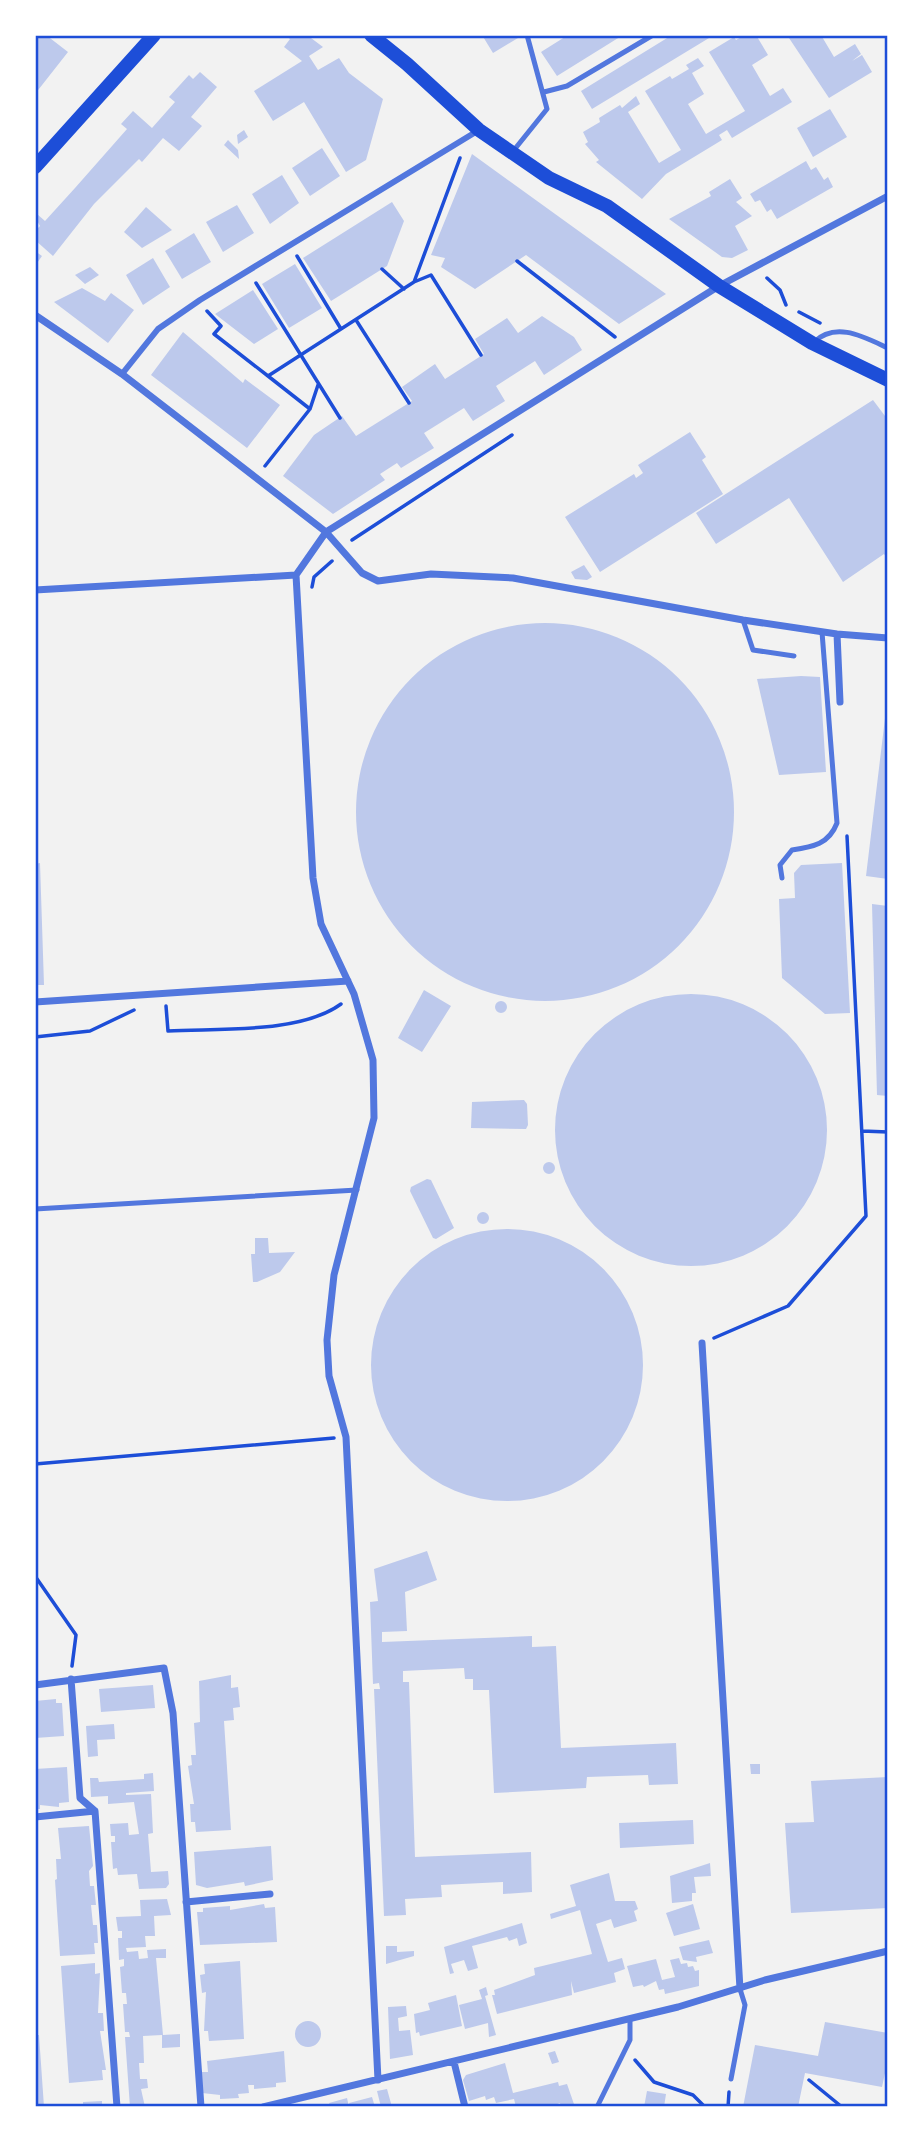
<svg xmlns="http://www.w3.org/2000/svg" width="923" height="2142" font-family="Overpass,sans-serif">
  <rect width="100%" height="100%" fill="#f2f2f2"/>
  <path fill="#bdc9ec" d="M35,35H46L68,52L35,94Z
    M285,35H307L323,47L309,56L318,70L339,58L349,73L383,99L366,160L346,172L304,102L273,121L254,91L302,61L284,47L290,39Z
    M482,35H516L518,38L493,53Z
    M568,35H623L557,76L541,52Z
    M672,35H714L592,109L581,91Z
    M745,35H756L768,55L752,65L770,96L783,88L792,102L732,138L727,130L719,135L722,140L666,174L642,199L596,162L599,160L585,144L588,142L583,132L600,122L599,118L620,105L622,108L636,96L640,104L628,112L659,163L681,150L645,91L670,76L672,79L689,69L686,65L698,58L704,66L692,73L704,94L688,104L706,134L745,111L709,52L734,37L736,40Z
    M787,35H821L834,57L855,44L861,54L852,61L862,55L872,72L829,98Z
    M200,72L217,87L191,117L202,126L179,151L163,138L142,162L139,159L94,204L53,256L35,240V231L40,226L35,217L37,214L45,221L75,188L127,129L121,124L133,111L152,128L175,102L169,97L189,75L193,79Z
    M830,109L847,137L813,157L797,128Z
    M244,130L248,137L238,144L237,135Z
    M228,140L238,150L239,159L224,145Z
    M322,148L340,176L310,196L292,168Z
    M472,154L666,294L619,324L526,255L475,289L441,267L445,258L431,255Z
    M806,161L811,170L816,167L824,180L828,177L833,187L777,219L771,209L767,212L760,200L755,202L750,194Z
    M282,175L299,203L270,224L252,194Z
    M730,179L742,198L736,202L752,216L735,226L748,250L732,258L722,257L669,219L711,196L709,192Z
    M392,202L404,221L387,266L331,301L303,258Z
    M237,205L254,233L223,252L206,222Z
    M146,207L172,230L142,248L124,232Z
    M194,233L211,262L182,279L165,251Z
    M35,251L42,256L35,266Z
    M153,258L170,287L143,305L126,275Z
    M295,264L322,308L289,328L262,284Z
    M90,267L99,275L85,284L75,275Z
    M82,288L105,301L111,293L134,310L108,343L54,302Z
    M253,290L278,329L254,344L215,314Z
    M542,316L574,337L582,350L544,375L535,361L496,386L505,401L473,421L464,408L424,433L434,448L401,468L397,463L380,474L385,480L333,514L283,476L314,435L342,416L356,436L412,401L402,387L435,364L445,379L484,354L475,339L507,318L518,333Z
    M183,332L243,383L245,379L280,405L247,448L151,375Z
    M873,400L888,420V559L884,554L843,582L789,498L716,544L696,513Z
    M690,432L706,457L702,460L723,494L600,572L565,517L634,474L636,478L643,473L638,465Z
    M584,565L592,577L587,580L575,579L571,572Z
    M356 812a189 189 0 1 1 378 0a189 189 0 1 1-378 0Z
    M801,676L820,677L826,772L779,775L757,679Z
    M886,710H888V879L866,876Z
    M40,863L44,985H35V864Z
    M842,863L850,1013L825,1014L782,978L779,899L795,898L794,873L801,865Z
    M872,904L888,906V1096L877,1095Z
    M424,990L451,1006L422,1052L398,1038Z
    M555 1130a136 136 0 1 1 272 0a136 136 0 1 1-272 0Z
    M495 1007a6 6 0 1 1 12 0a6 6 0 1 1-12 0Z
    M524,1100L527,1104L528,1125L526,1129L471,1128L472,1102Z
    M543 1168a6 6 0 1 1 12 0a6 6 0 1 1-12 0Z
    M427,1179L431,1180L454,1228L436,1239L433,1238L410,1191L411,1187Z
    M477 1218a6 6 0 1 1 12 0a6 6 0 1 1-12 0Z
    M371 1365a136 136 0 1 1 272 0a136 136 0 1 1-272 0Z
    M255,1238H268L269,1253L295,1252L280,1272L257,1282H253L251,1254H255Z
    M427,1551L437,1580L405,1592L407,1631L382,1632V1642L532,1636V1647L556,1646L561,1748L676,1743L678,1784L649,1785L648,1775L587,1777L586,1788L494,1793L489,1690H473V1679H465L464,1668L403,1671V1682H409L415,1857L531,1852L532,1892L503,1894V1882L441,1885L442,1897L405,1899L406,1915L384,1916L374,1689H380L379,1683L373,1684L370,1602L378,1601L374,1569Z
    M231,1675V1688L238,1687L240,1707L233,1708L234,1720L224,1721L231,1830L196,1832L195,1822H191L190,1804H194L188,1766L192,1765L191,1755H196L194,1723L200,1722L199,1681Z
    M153,1685L155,1708L101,1712L99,1689Z
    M56,1699V1703H62L64,1736L35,1738V1701Z
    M114,1724L115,1739L97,1740L98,1756L88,1757L86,1726Z
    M750,1764H760V1774H751Z
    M67,1767L69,1802L59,1803V1807L40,1805V1809H35V1769Z
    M153,1773L154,1791L126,1793V1795L151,1794L153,1833L148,1834L151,1872L168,1871L169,1884L166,1888L139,1889L137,1874L118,1875L117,1868L113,1869L111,1842H115V1836H111L110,1824L128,1823L129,1835L139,1834L134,1802L108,1804V1796L91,1797L90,1778H98L99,1782L144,1779V1774Z
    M888,1777V1908L791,1913L785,1823L814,1822L811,1781Z
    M693,1820L694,1844L620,1848L619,1823Z
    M89,1826L93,1866L89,1871L90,1886H94L96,1905H91L93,1925H97L98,1943H94L95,1954L60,1956L55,1880L57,1879L56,1859H61L58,1828Z
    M271,1846L273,1880L245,1886L244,1882L207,1888L196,1885L194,1852Z
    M710,1863L711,1876L694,1877L696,1893H692V1901L672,1903L670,1876Z
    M609,1873L615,1901H635L638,1909L634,1911L637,1921L614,1928L611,1919L596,1924L608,1962L622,1958L625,1969L614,1973L616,1982L574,1993L571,1981L572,1995L497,2014L492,1995H495L494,1990L535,1975L534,1968L592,1954L580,1910L551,1919L550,1914L576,1906L570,1885Z
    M167,1899L171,1915L154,1916L155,1936H145L146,1947L126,1948L127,1952L138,1951L139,1959L148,1958L147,1950L166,1949V1958H156L163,2035L180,2034V2047L162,2048V2035L143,2036L144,2063H139L140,2079H147L148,2088L141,2089L145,2107H130L125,2037H130L129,2032H125L123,2004H127L126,1993H122L120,1967L124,1966V1959L119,1960L118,1938H122V1931H118L116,1917L141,1916L140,1900Z
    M264,1904L265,1908L275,1907L277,1942L200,1945L197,1912H203V1908L230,1906V1910Z
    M693,1904L700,1929L674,1936L666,1913Z
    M522,1923L527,1943L519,1946L517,1938L509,1941L507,1937L472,1946L478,1968L468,1971L464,1960L451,1964L454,1973L450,1974L444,1947Z
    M709,1940L713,1953L696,1957L697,1962L683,1960L679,1947Z
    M386,1946H397V1952L414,1951V1956L386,1964Z
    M679,1958L681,1964L687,1963L688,1967L693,1966L695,1971L699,1970V1986L665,1994L664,1989L659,1990L656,1981L644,1987L643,1985L633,1987L627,1966L656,1959L662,1980L675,1977L670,1960Z
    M240,1961L244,2039L209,2041L208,2031H204L206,1992L202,1993L200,1975L205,1974L204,1964Z
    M95,1963V1974L100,1973L98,2013H103L104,2031H100L106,2070H102L103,2080L69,2083L61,1966Z
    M486,1987L488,1995L485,1996L496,2035L489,2037L488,2023L465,2029L459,2005L482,1999L479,1990Z
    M456,1995L462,2026L420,2036L419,2032L416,2033L414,2014L430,2010L428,2003Z
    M406,2006L407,2016L398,2018L399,2031L410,2030L413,2055L390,2059L388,2007Z
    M295 2034a13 13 0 1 1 26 0a13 13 0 1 1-26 0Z
    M825,2022L888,2033V2059L882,2087L805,2073L798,2107H743L755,2045L818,2056Z
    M35,2035H39L44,2107L35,2103Z
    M284,2051L286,2082L276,2083V2087L254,2089V2085H248L249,2093L238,2094L239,2098L220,2099V2095L202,2093L201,2072H208L207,2061Z
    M555,2051L559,2062L552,2064L548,2053Z
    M505,2063L513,2093L558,2082L559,2086L567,2084L575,2107H561L560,2103L549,2107H516L514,2099L496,2103L494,2097L486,2100L485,2096L469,2101L463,2080L466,2075Z
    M387,2089L392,2107H381L377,2091Z
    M647,2091L666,2094L664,2107H644Z
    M372,2097L375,2107H351L349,2103Z
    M347,2098L349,2107H331L329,2103Z
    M102,2101V2107H83V2102Z"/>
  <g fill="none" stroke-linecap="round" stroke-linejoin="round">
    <path stroke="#1d4ed8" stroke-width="3.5" d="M297,256L341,329
      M517,261L615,337
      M382,269L404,289
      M767,278L780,290L786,305
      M414,282L431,275L481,355
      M256,283L340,418
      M207,311L221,326L214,334L268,376L414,282L460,158
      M799,312L820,323
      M356,320L409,403
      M310,409L318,385
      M265,466L310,409L268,376
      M352,540L512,435
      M312,587L314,577L332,561
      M166,1006L168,1031C218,1028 300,1034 341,1004
      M35,1037L90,1031L134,1010
      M862,1131L888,1132
      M714,1338L788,1306L866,1216L847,836
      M35,1464L334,1438
      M35,1576L76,1635L72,1666
      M635,2060L654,2082L693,2095L705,2107
      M809,2080L842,2107
      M728,2107L729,2092"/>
    <path stroke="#5277de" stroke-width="5" d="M544,92L567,86L653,35
      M514,150L547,109L527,35
      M814,342C836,321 864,337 888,348
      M743,620L753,650L794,656
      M782,878L780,865L792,850C813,847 829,844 837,823L822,632
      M35,1209L357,1190
      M731,2079L745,2005L740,1989
      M597,2107L630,2040V2019"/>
    <path stroke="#5277de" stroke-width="6" d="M122,374L158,329L200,300L479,130"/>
    <path stroke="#5277de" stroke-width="7" d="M35,315L122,374L326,532L362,573L378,581L431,574L513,578L743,620L837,634L888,638
      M35,590L296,575
      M837,634L840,702
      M35,1002L348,981
      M702,1343L740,1989
      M71,1679L80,1798L95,1811L117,2107
      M35,1685L164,1668L173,1713L201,2107
      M35,1817L95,1811
      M186,1902L270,1894
      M454,2062L465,2107
      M378,2080L346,1437L329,1376L327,1340L334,1275L374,1118L373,1060L354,994L321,924L313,878L296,575L326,532L719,286L888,196
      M263,2107L678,2007L765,1980L888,1951"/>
    <path stroke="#1d4ed8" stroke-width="14" d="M371,35L407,64L479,130L549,178L607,206L719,286L812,343L888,380
      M35,167L154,35"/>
  </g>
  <rect width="923" height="2142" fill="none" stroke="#ffffff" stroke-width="74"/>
  <rect x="37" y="37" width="849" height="2068" fill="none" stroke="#1d4ed8" stroke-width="2.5"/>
</svg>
